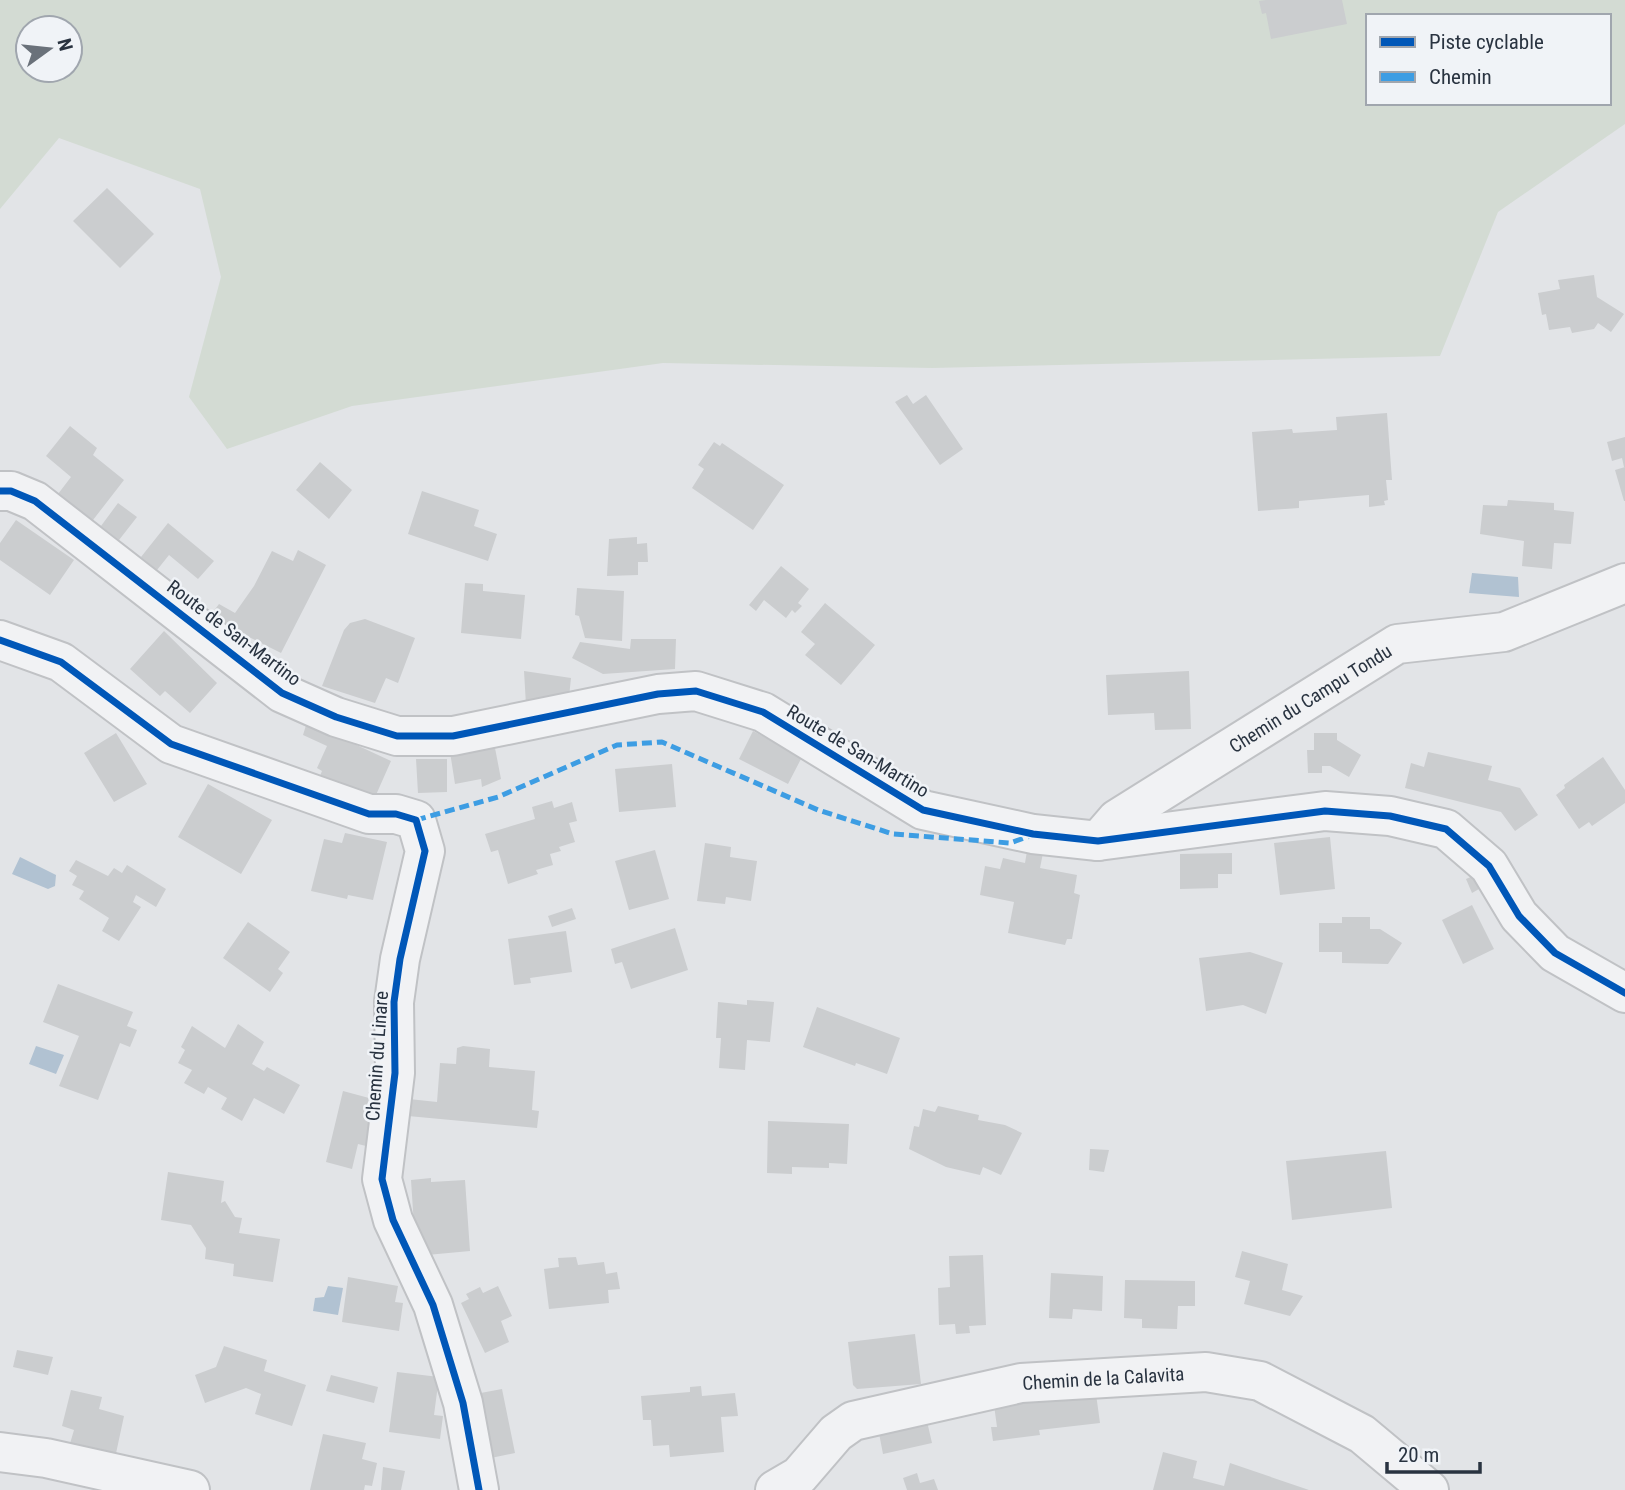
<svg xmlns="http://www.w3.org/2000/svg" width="1625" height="1490" font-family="'Roboto Condensed',sans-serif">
  <rect width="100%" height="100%" fill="#e2e4e7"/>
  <path fill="#d3dbd3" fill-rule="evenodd" d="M0,0H1625V124L1498,212L1440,356L932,368L663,363L352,406L227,449L189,397L221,277L200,189L59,138L0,209ZM1368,16H1609V103H1368ZM28,28H70V70H28Z"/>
  <path fill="#b1c2d2" d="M1472,573L1518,577L1519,597L1469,593Z
    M20,857L56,875L55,886L48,889L12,874Z
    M36,1046L64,1055L56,1074L29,1064Z
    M328,1286L343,1288L338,1315L313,1311L315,1298L324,1297Z"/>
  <path fill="#cbcdcf" d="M1266,0H1342L1347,24L1271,39L1266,13L1262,14L1259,1Z
    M107,188L154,234L120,268L73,221Z
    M1594,275L1597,297L1624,314L1611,332L1598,323L1594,329L1572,333L1570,327L1549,330L1546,314L1542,315L1538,293L1560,289L1558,280Z
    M907,395L913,404L926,395L963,449L940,465L895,402Z
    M1387,413L1392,480H1386L1388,500L1384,501L1385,505L1369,507V495L1299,501V508L1258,511L1252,432L1292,429L1293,433L1337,430L1336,417Z
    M70,426L97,448L93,455L124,480L93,520L58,494L71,477L46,456Z
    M1625,437V467H1624L1622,458L1612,461L1607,442Z
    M714,442L720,446L722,443L784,485L753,530L692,488L704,469L698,465Z
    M320,462L352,490L329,519L296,490Z
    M1625,467V501H1624L1615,470Z
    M422,491L479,510L474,526L497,534L488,561L408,534Z
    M1508,500L1554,503V510L1574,512L1571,544L1554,543L1552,569L1522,566L1524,541L1480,534L1483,505L1507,506Z
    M118,503L137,517L119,540L101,526Z
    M16,520L74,560L50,595L0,560V543Z
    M168,523L214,561L198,579L169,555L157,570L141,557Z
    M637,537V544L647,543L648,562H638V575L607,576L609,539Z
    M298,550L326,565L281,653L209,617L219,604L235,613L254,586L272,551L293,561Z
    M781,566L809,589L798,603L802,606L795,613L792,610L786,618L764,600L756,611L749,605Z
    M465,583L483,584V591L525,595L521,639L461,633Z
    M577,588L624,591L622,641L585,638L579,616L575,615Z
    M825,603L875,645L841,685L805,655L815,644L801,632Z
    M365,619L415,638L398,683L386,678L375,703L322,686L344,630L350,623Z
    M164,631L217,683L190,713L165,691L160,696L130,669Z
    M631,639H676L675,669L603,674L572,658L580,642L630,649Z
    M524,671L571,678L569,697L526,705Z
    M1189,671L1191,729L1155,730L1154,713L1108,715L1106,675Z
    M307,722L391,761L372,804L316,786L322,771L317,768L327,746L303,735Z
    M753,731L802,757L788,784L739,759Z
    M116,733L147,784L114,802L84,753Z
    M1314,733H1337V740L1361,755L1349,777L1330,766H1322V773H1308L1307,750H1314Z
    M475,748V751L495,748L501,779L482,787L481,779L455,784L450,752Z
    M1428,752L1492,766L1488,780L1520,788L1538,815L1515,831L1501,812L1405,788L1411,763L1424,767Z
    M1603,757L1625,790V803L1592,826L1589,822L1579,829L1556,795L1565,788L1564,785Z
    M416,759H447V792L418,793Z
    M672,764L676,807L619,812L615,769Z
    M208,784L272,820L241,874L178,837Z
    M552,801L554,808L572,802L577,821L569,823L575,842L559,847L561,851L550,854L553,865L536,870L538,874L508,884L498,850L491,852L485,834L535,819L532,807Z
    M345,833L387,842L373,900L348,895L347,899L311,891L324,839L342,843Z
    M1330,837L1335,889L1280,895L1274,843Z
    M705,843L731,847L730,857L757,861L751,901L726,897L725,904L697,901Z
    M655,850L669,899L629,910L615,861Z
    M1027,851L1043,853L1040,868L1077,875L1074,893L1080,895L1072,939H1067L1065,945L1008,933L1014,902L980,895L985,866L1000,869L1003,858L1025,863Z
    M1232,853V874H1218V888L1180,889V854Z
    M76,860L108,876L114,868L122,873L127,865L166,889L156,907L136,895L133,902L141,907L119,941L102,931L109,918L79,899L84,891L72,885L77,876L69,871Z
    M1473,876L1479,889L1472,893L1466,879Z
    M1472,905L1494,949L1463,964L1442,920Z
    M572,908L576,919L552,927L548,916Z
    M1342,917H1370V929H1380L1402,943L1388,964L1342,963V952H1319V923H1342Z
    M248,922L290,952L278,969L283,973L270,992L223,958Z
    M675,928L688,970L631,989L622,962L615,964L611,949Z
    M566,931L572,972L530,978L531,983L514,985L508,939Z
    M1250,952L1283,963L1266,1014L1243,1005L1206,1011L1199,958Z
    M58,984L133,1012L127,1026L137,1030L130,1047L120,1043L98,1100L59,1086L79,1036L43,1022Z
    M747,1000L774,1002L770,1042L747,1040L745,1070L719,1068L721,1038H716L718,1002L747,1005Z
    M817,1007L900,1038L887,1074L856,1063L855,1066L803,1047Z
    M238,1024L264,1042L252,1064L264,1071L267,1067L300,1085L284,1114L254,1098L242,1121L221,1109L227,1098L208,1087L204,1094L184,1083L192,1070L178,1063L185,1050L181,1047L192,1026L225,1048Z
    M463,1046L490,1049L489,1067L535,1071L532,1110L539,1111L537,1128L408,1116L409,1099L437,1102L440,1063L456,1064L457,1048Z
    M343,1091L369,1098L365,1116L372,1118L366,1146L358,1144L352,1169L326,1162Z
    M938,1106L979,1115L978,1120L1005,1125L1022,1133L1001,1175L983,1167L980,1175L946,1167L909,1149L914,1126L919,1127L923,1109L935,1112Z
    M768,1121L849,1124L847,1164L829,1163V1168L792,1167V1174L767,1173Z
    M1090,1149L1109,1150L1104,1172L1089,1170Z
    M1386,1151L1392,1208L1292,1220L1286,1161Z
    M168,1172L224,1181L221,1203L225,1201L235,1217L242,1218L239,1233L280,1239L273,1282L233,1276L234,1264L205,1259L206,1248L191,1225L161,1220Z
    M431,1178V1182L465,1180L470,1251L416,1256L411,1180Z
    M1242,1251L1288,1264L1282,1290L1303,1296L1290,1316L1244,1304L1250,1281L1235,1277Z
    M983,1255L986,1325L969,1326L970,1333L956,1334L955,1324L939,1325L938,1288L950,1287L949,1256Z
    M576,1257L578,1265L604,1262L606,1274L617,1272L620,1289L608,1290L609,1303L549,1309L544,1269L559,1267L558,1258Z
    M1051,1273L1103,1276L1102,1311L1073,1309L1072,1319L1049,1318Z
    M348,1277L398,1286L395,1302L403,1303L399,1331L342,1322Z
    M1125,1280L1195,1281V1306H1178L1177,1329L1142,1328V1319L1124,1318Z
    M498,1286L512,1316L501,1321L509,1342L485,1353L461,1303L469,1299L466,1294L480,1287L483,1293Z
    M915,1334L921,1384L857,1389L853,1385L848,1342Z
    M224,1346L267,1360L264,1371L306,1385L292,1426L255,1414L261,1394L246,1388L205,1403L195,1375L216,1367Z
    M17,1350L53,1357L48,1375L13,1367Z
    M397,1372L439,1377L434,1415L443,1416L440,1439L389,1432Z
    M331,1375L378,1387L374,1403L326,1391Z
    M701,1386L702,1396L735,1393L738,1416L721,1417L724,1452L670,1457L669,1445L653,1446L651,1420H643L641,1396L690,1392V1387Z
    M502,1389L515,1453L486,1459L470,1395Z
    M71,1390L102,1397L99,1409L124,1416L115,1458L69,1447L74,1430L62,1426Z
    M1096,1394L1100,1423L1039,1430L1040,1435L993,1441L991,1427H997L994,1405Z
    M926,1417L932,1443L883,1454L878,1428Z
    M323,1434L366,1443L362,1459L377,1463L372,1486L365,1485L364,1490H310Z
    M1163,1452L1197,1461L1193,1478L1224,1486L1230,1463L1309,1490H1153Z
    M383,1467L405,1471L401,1490H381Z
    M917,1473L920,1483L934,1479L938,1490H907L903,1478Z"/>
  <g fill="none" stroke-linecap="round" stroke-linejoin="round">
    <g stroke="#c0c2c5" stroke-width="42">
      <g id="minor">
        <path d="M0,491H11L35,501L282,693L336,717L397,736H453L658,694L696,691L763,712L923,810L1033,834L1098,841L1325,811L1390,816L1446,829L1489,866L1519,916L1555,953L1625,993"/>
        <path d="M0,640L61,662L171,744L369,814H396L416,820L425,851L400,959L394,1002L395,1073L382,1179L393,1220L433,1305L463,1403L479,1490"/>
        <path id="s1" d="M1098,841L1117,819L1397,644L1504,632L1625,583"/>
        <path d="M0,1452L46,1458L190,1490"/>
        <path id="s2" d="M775,1490L799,1476L836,1433L853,1421L1021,1383L1206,1372L1260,1381L1362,1434L1429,1490"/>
      </g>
    </g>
    <use href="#minor" stroke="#f1f2f4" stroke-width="38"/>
    <path stroke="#3d9de3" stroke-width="5" stroke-dasharray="10 5" stroke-linecap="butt" d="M416,820L498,797L617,745L662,742L818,810L893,834L1010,843L1030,836"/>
    <g stroke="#f0f3f7" stroke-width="11">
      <path id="cycleway" d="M0,491H11L35,501L282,693L336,717L397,736H453L658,694L696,691L763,712L923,810L1033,834L1098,841L1325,811L1390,816L1446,829L1489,866L1519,916L1555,953L1625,993
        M0,640L61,662L171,744L369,814H396L416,820L425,851L400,959L394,1002L395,1073L382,1179L393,1220L433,1305L463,1403L479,1490"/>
    </g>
    <use href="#cycleway" stroke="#0057b8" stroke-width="7"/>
  </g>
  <g text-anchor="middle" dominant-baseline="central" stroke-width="5" stroke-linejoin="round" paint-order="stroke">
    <g font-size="19" fill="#293340" stroke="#f0f3f7">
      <text transform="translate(234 633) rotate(37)">Route de San-Martino</text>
      <text stroke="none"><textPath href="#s1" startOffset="257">Chemin du Campu Tondu</textPath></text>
      <text transform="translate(858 751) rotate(31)">Route de San-Martino</text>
      <text transform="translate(377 1056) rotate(-86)">Chemin du Linare</text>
      <text stroke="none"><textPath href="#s2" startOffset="360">Chemin de la Calavita</textPath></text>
    </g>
  </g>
  <rect x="1366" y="14" width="245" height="91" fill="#f0f3f7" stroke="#a0a6ae" stroke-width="2"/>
  <rect x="1380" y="37" width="35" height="10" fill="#0057b8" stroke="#a0a6ae" stroke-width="2"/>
  <text x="1429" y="49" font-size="21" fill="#293340">Piste cyclable</text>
  <rect x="1380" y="72" width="35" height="10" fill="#3d9de3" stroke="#a0a6ae" stroke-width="2"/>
  <text x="1429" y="84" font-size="21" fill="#293340">Chemin</text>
  <g transform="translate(49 49) rotate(75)"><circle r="33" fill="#f0f3f7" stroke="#a0a6ae" stroke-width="2"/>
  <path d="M0-5L12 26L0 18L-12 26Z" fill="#6a717a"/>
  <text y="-10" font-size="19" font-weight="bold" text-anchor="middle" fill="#293340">N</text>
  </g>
  <path d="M1387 1462v10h93v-10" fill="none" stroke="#293340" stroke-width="3.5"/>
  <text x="1398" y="1462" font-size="21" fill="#293340" stroke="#f0f3f7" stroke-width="5" paint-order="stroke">20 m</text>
</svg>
